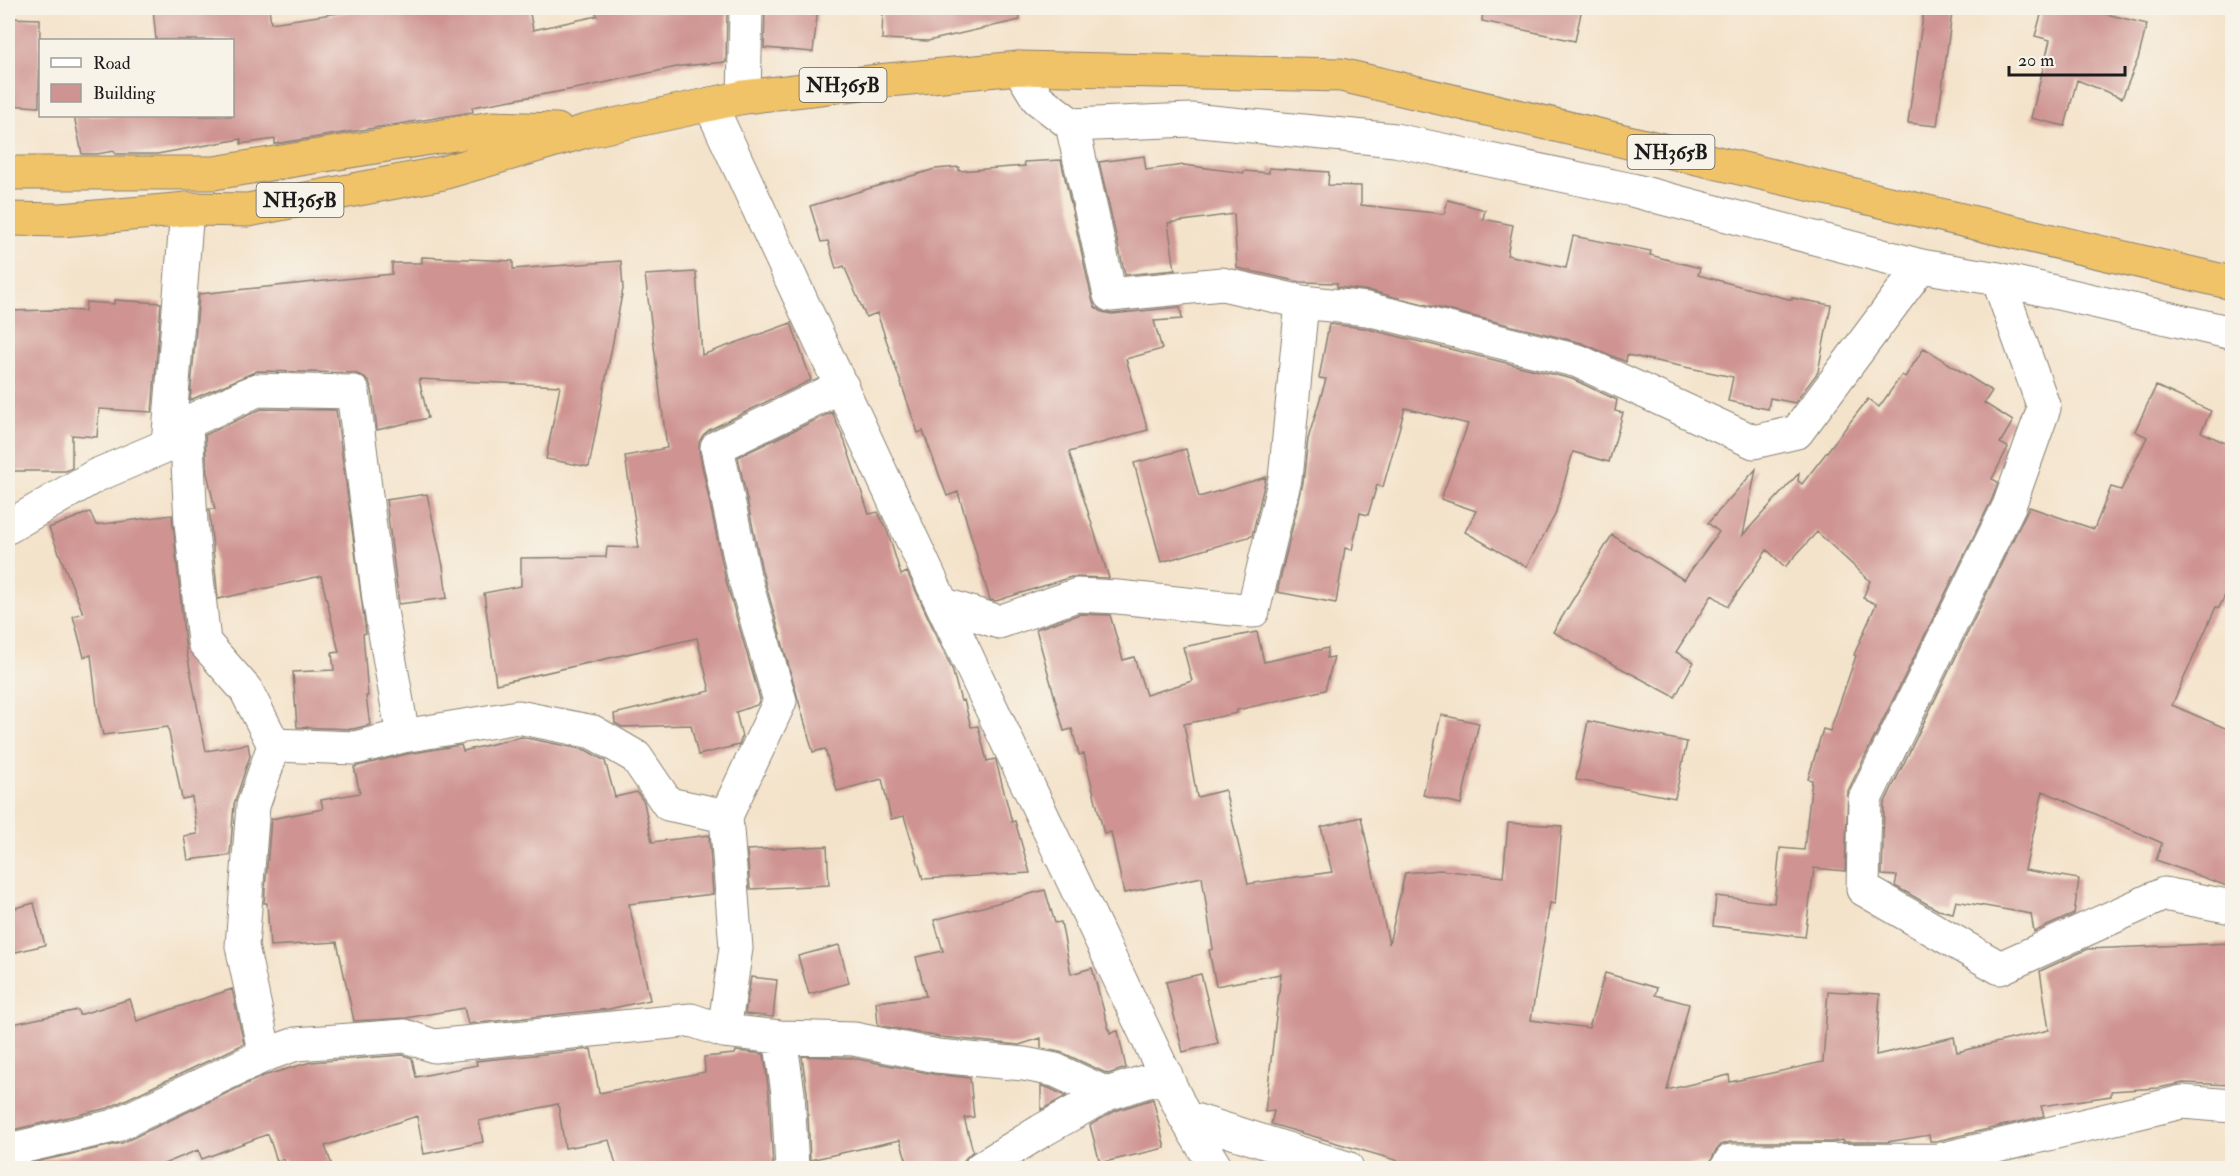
<svg xmlns="http://www.w3.org/2000/svg" width="2240" height="1176" font-family="'IM FELL Double Pica',serif">
  <rect width="100%" height="100%" fill="#f7f3e8"/>
  <filter id="ink" filterUnits="userSpaceOnUse"><feTurbulence type="fractalNoise" baseFrequency=".0167" numOctaves="2"/><feDisplacementMap in="SourceGraphic" scale="12" xChannelSelector="R" yChannelSelector="G"/><feConvolveMatrix kernelMatrix="1 2 1 2 8 2 1 2 1" color-interpolation-filters="sRGB"/></filter>
  <filter id="wash" filterUnits="userSpaceOnUse"><feTurbulence type="fractalNoise" baseFrequency=".008" numOctaves="4" result="noise"/><feDisplacementMap in="SourceGraphic" scale="24" xChannelSelector="R" yChannelSelector="G"/><feGaussianBlur stdDeviation="1.35" result="paint"/><feColorMatrix in="noise" values="0 0 0 0 0 0 0 0 0 0 0 0 0 0 0 0 0 1.4 0 .05"/><feComposite in="paint" operator="in"/></filter>
  <g filter="url(#wash)">
    <rect width="100%" height="100%" fill="#f4e3cb"/>
    <g id="blocks">
      <path fill="#cf9492" d="M153,8H269L271,23L373,8H529L533,30L597,16L595,8H657L658,11L727,8L726,62L681,66L585,87L472,107L473,112L275,144V139L241,144V139L157,154H115L114,151L97,154H82L74,116H232V40H156Z
        M765,8H818L813,52L764,48Z
        M883,8H1019L1020,20L928,41L882,39Z
        M1483,8H1582L1575,41L1482,21Z
        M2043,8H2082L2147,24L2138,59L2122,98L2077,80L2065,126L2031,118L2050,40L2035,36Z
        M1924,9L1952,13L1937,126L1908,123Z
        M8,18L40,19L39,107L8,105Z
        M1144,156L1146,170L1184,165L1244,173V171L1269,173V168L1329,172L1328,185L1361,186V205L1444,214L1448,200L1485,210L1483,219L1513,225L1507,255L1566,268L1573,236L1651,251L1650,255L1700,268L1698,275L1792,300V298L1831,305L1818,372L1795,403L1770,398L1768,409L1728,401L1733,377L1627,355L1626,362L1582,343L1371,291L1337,287V283L1300,282L1237,268L1234,214L1168,223L1175,270L1125,275L1099,162Z
        M1061,160L1092,299L1095,307L1102,312L1112,314L1180,307L1182,319L1154,321L1162,349L1126,359L1148,430L1069,452L1109,578L1071,577L996,601L990,600L958,492L947,496L923,431L918,433L877,313L866,317L844,266L836,269L828,241L821,242L810,206L935,169L959,167V171L1025,166L1024,162Z
        M422,257L513,261V269L621,261L623,289L589,467L546,459L560,386L419,379L428,418L377,430L372,390L369,382L362,376L354,373L257,371L190,400L199,294L392,274V263H422Z
        M696,272L702,355L791,323L811,380L709,430L703,435L699,442V451L726,581L760,699L757,705L736,712L742,737L739,745L698,755L691,725L622,727L615,723L614,714L710,691L697,638L496,684L484,593L521,586V558L606,557L607,547L639,548L625,456L667,448L645,275Z
        M114,300L161,303L152,412L99,409L97,437L72,435V468L66,471H8V311L55,310L85,311L86,302L114,304Z
        M1329,324L1364,328L1572,379L1617,400L1615,411L1623,413L1609,462L1573,452L1555,515L1526,567L1465,532L1476,511L1441,499L1468,424L1405,408L1383,487L1377,485L1368,515L1360,513L1352,550L1345,548L1336,603L1277,592L1303,483L1308,439L1326,379L1319,378Z
        M1924,348L1992,391L1984,403L2013,421L2000,443L2008,447L1992,479L1998,482L1992,499L1848,791L1845,871L1814,868L1805,937L1713,926L1716,896L1774,903L1780,848L1804,850L1812,780L1808,779L1823,729L1830,731L1856,656L1854,655L1876,604L1863,598L1870,581L1817,532L1785,567L1767,550L1728,606L1712,595L1676,652L1694,662L1675,697L1553,632L1612,535L1684,580L1719,532L1708,523L1756,469L1743,535L1799,473L1798,481L1802,484L1868,399L1879,407L1902,375L1905,377Z
        M2156,386L2211,411L2201,432L2232,446V581L2219,608L2216,607L2172,705L2232,731V888L2156,860L2162,843L2043,791L2025,870L2079,879L2074,914L2034,932L2031,914L1956,901L1953,913L1938,910L1895,886L1897,876L1882,875L1884,804L2029,507L2094,529L2111,487L2121,490L2147,437L2135,431Z
        M261,409L336,410L366,633L363,634L368,696H366L370,725L353,729L297,727L293,672L334,670L332,653L339,652L321,576L218,599L209,509H215L207,473L205,435Z
        M832,412L845,442L869,514L878,512L888,533L901,575L907,572L952,669L961,701L964,700L971,727L978,726L987,761L995,759L996,761L1012,822L1015,821L1030,873L923,879L904,816L891,819L882,779L837,791L825,749L813,752L762,571L738,457Z
        M1186,449L1199,497L1266,477L1252,536L1161,562L1134,463Z
        M427,494L443,566L447,598L399,604L386,500Z
        M90,512L96,525L172,515L185,644L206,751L248,744L250,756L234,804L230,855L188,860L184,836L197,834L192,797L182,799L168,727L103,735L98,715L91,655L84,657L73,616L83,613L49,528Z
        M1080,614L1110,615L1123,660L1134,657L1146,695L1192,681L1183,647L1257,632L1264,662L1328,648L1327,658L1334,657L1325,690L1237,710V713L1184,724L1197,797L1225,790L1248,884L1332,872L1321,827L1361,817L1389,944L1405,873L1440,870L1503,877L1508,823L1562,826L1555,904L1550,903L1531,1020L1589,1028L1605,973L1657,988L1655,995L1689,1004L1667,1090L1729,1075L1730,1082L1823,1062L1828,991L1880,994L1876,1055L1954,1037L1957,1052L2049,1030L2040,971L2088,949L2232,943V1085L2183,1083L2158,1088L2111,1091V1096L2041,1106L2044,1116L1937,1141H1930L1929,1135L1887,1142H1842V1140L1833,1142H1730L1721,1145L1715,1152L1710,1163L1664,1168H1423L1271,1124L1274,1111L1265,1112L1281,974L1216,986L1209,950L1213,949L1202,877L1124,893L1111,832L1104,834L1084,754L1079,755L1072,729L1064,731L1036,629Z
        M1441,715L1479,723L1461,804L1423,795Z
        M1588,721L1687,742L1675,798L1576,780Z
        M521,737L586,750L605,761L615,797L637,792L644,802L652,842L709,835L713,894L629,904L650,1000L609,1009L468,1024L464,1008L406,1018L354,1021L337,942L270,946L267,903H264L271,819L323,809L321,800L360,793L354,767L407,754L461,745L463,751Z
        M827,846L829,885L750,889L747,850Z
        M1045,890L1055,923L1061,922L1071,974L1092,968L1110,1033L1118,1031L1126,1068L1108,1074L1063,1053L1041,1048V1038L1019,1045L940,1037L878,1025L876,1002L926,996L916,957L943,951L934,920Z
        M34,903L45,945L8,954V910Z
        M839,945L849,983L809,994L798,956Z
        M1201,974L1218,1043L1183,1052L1166,982Z
        M751,977L777,980L773,1017L745,1014Z
        M232,989L244,1044L108,1108L8,1131V1025L78,1010L79,1015L130,999L137,1021Z
        M591,1049L599,1093L705,1072L704,1057L735,1054L736,1051L764,1054L769,1095L773,1168H617L609,1140L565,1148L558,1104L479,1121L483,1142L424,1154L417,1116L325,1146L333,1168H287L284,1159L277,1161L268,1134L202,1159L198,1150L154,1168H8L122,1143L263,1076L311,1062L403,1055L412,1058L416,1077L477,1065L476,1061Z
        M805,1056L852,1058L933,1074L970,1078L974,1117L964,1118L973,1151L965,1159L963,1164L956,1168H909L900,1140L810,1160L807,1092L802,1057Z
        M1041,1086L1049,1088L1066,1096L1041,1110Z
        M1153,1099L1165,1148L1100,1163L1090,1125L1115,1111Z"/>
    </g>
  </g>
  <g filter="url(#ink)">
    <use href="#blocks" fill-opacity="0" stroke="#888074" stroke-width="1.5"/>
    <g fill="none" stroke-linecap="round" stroke-linejoin="round">
      <g stroke="#888074" stroke-width="35">
        <path id="minor" d="M744,97L746,8
          M710,104L942,604L1185,1117L1216,1168
          M1072,125L1110,295L1222,284L1302,302L1367,309L1578,361L1754,442L1797,432L1921,266
          M1998,279L2044,408L2009,506L1865,799L1863,889L2000,968L2164,894L2232,907
          M186,423L257,390L353,392L379,599L403,736
          M168,445L186,423L191,523L204,642L246,690L274,745L253,806L242,946L265,1055
          M8,527L95,476L168,445L187,209
          M942,604L999,622L1077,595L1118,597L1253,611L1285,479L1302,302
          M274,745L355,748L403,736L518,717L593,732L636,757L668,804L726,816L736,948L724,1031
          M726,816L780,701L744,576L717,447L842,386
          M780,1037L788,1093L792,1168
          M1185,1117L1347,1168
          M8,1150L114,1126L265,1055L296,1044L405,1036L434,1046L691,1020L724,1031L780,1037L854,1039L937,1056L1024,1064L1055,1070L1107,1094
          M981,1168L1041,1131L1107,1094L1166,1075
          M1727,1168L1731,1161L1939,1160L2182,1102L2232,1106"/>
      </g>
      <g stroke="#888074" stroke-width="35">
        <path id="tertiary" d="M1019,68L1038,99L1072,125L1191,120L1395,140L1632,190L1921,266L1998,279L2232,333"/>
      </g>
      <g stroke="#888074" stroke-width="35">
        <path id="trunk" d="M8,173H214L492,128L557,130
          M8,219L62,220L187,209L248,210L443,173L586,131L744,97L888,80L1019,68L1341,75L2232,283"/>
      </g>
      <use href="#minor" stroke="#fff" stroke-width="33"/>
      <use href="#tertiary" stroke="#fff" stroke-width="33"/>
      <use href="#trunk" stroke="#f1c369" stroke-width="33"/>
    </g>
  </g>
  <g text-anchor="middle" dominant-baseline="central" stroke-width="5" stroke-linejoin="round" paint-order="stroke">
    <g fill="#f7f3e8" stroke="#5e5c59" stroke-width="1.5">
      <rect x="799.5" y="68" width="87" height="34" rx="4.5"/>
      <rect x="1627.5" y="135" width="87" height="34" rx="4.5"/>
      <rect x="256.5" y="183" width="87" height="34" rx="4.5"/>
    </g>
    <g font-size="20" font-weight="bold" fill="#1c1c1c">
      <text x="843" y="85">NH365B</text>
      <text x="1671" y="152">NH365B</text>
      <text x="300" y="200">NH365B</text>
    </g>
  </g>
  <rect width="2240" height="1176" fill="none" stroke="#f7f3e8" stroke-width="30"/>
  <rect x="39" y="39" width="195" height="78" fill="#f7f3e8" stroke="#9f9d96" stroke-width="1.5"/>
  <rect x="51" y="58" width="30" height="9" fill="#ffffff" stroke="#9f9d96" stroke-width="1.5"/>
  <text x="93" y="69" font-size="18" fill="#1c1c1c">Road</text>
  <rect x="51" y="84" width="30" height="18" fill="#cf9492" stroke="#9f9d96" stroke-width="1.5"/>
  <text x="93" y="99" font-size="18" fill="#1c1c1c">Building</text>
  <path d="M2009 66v9h116v-9" fill="none" stroke="#1c1c1c" stroke-width="3"/>
  <text x="2018" y="66" font-size="18" fill="#1c1c1c" stroke="#f7f3e8" stroke-width="4.5" paint-order="stroke">20 m</text>
</svg>
